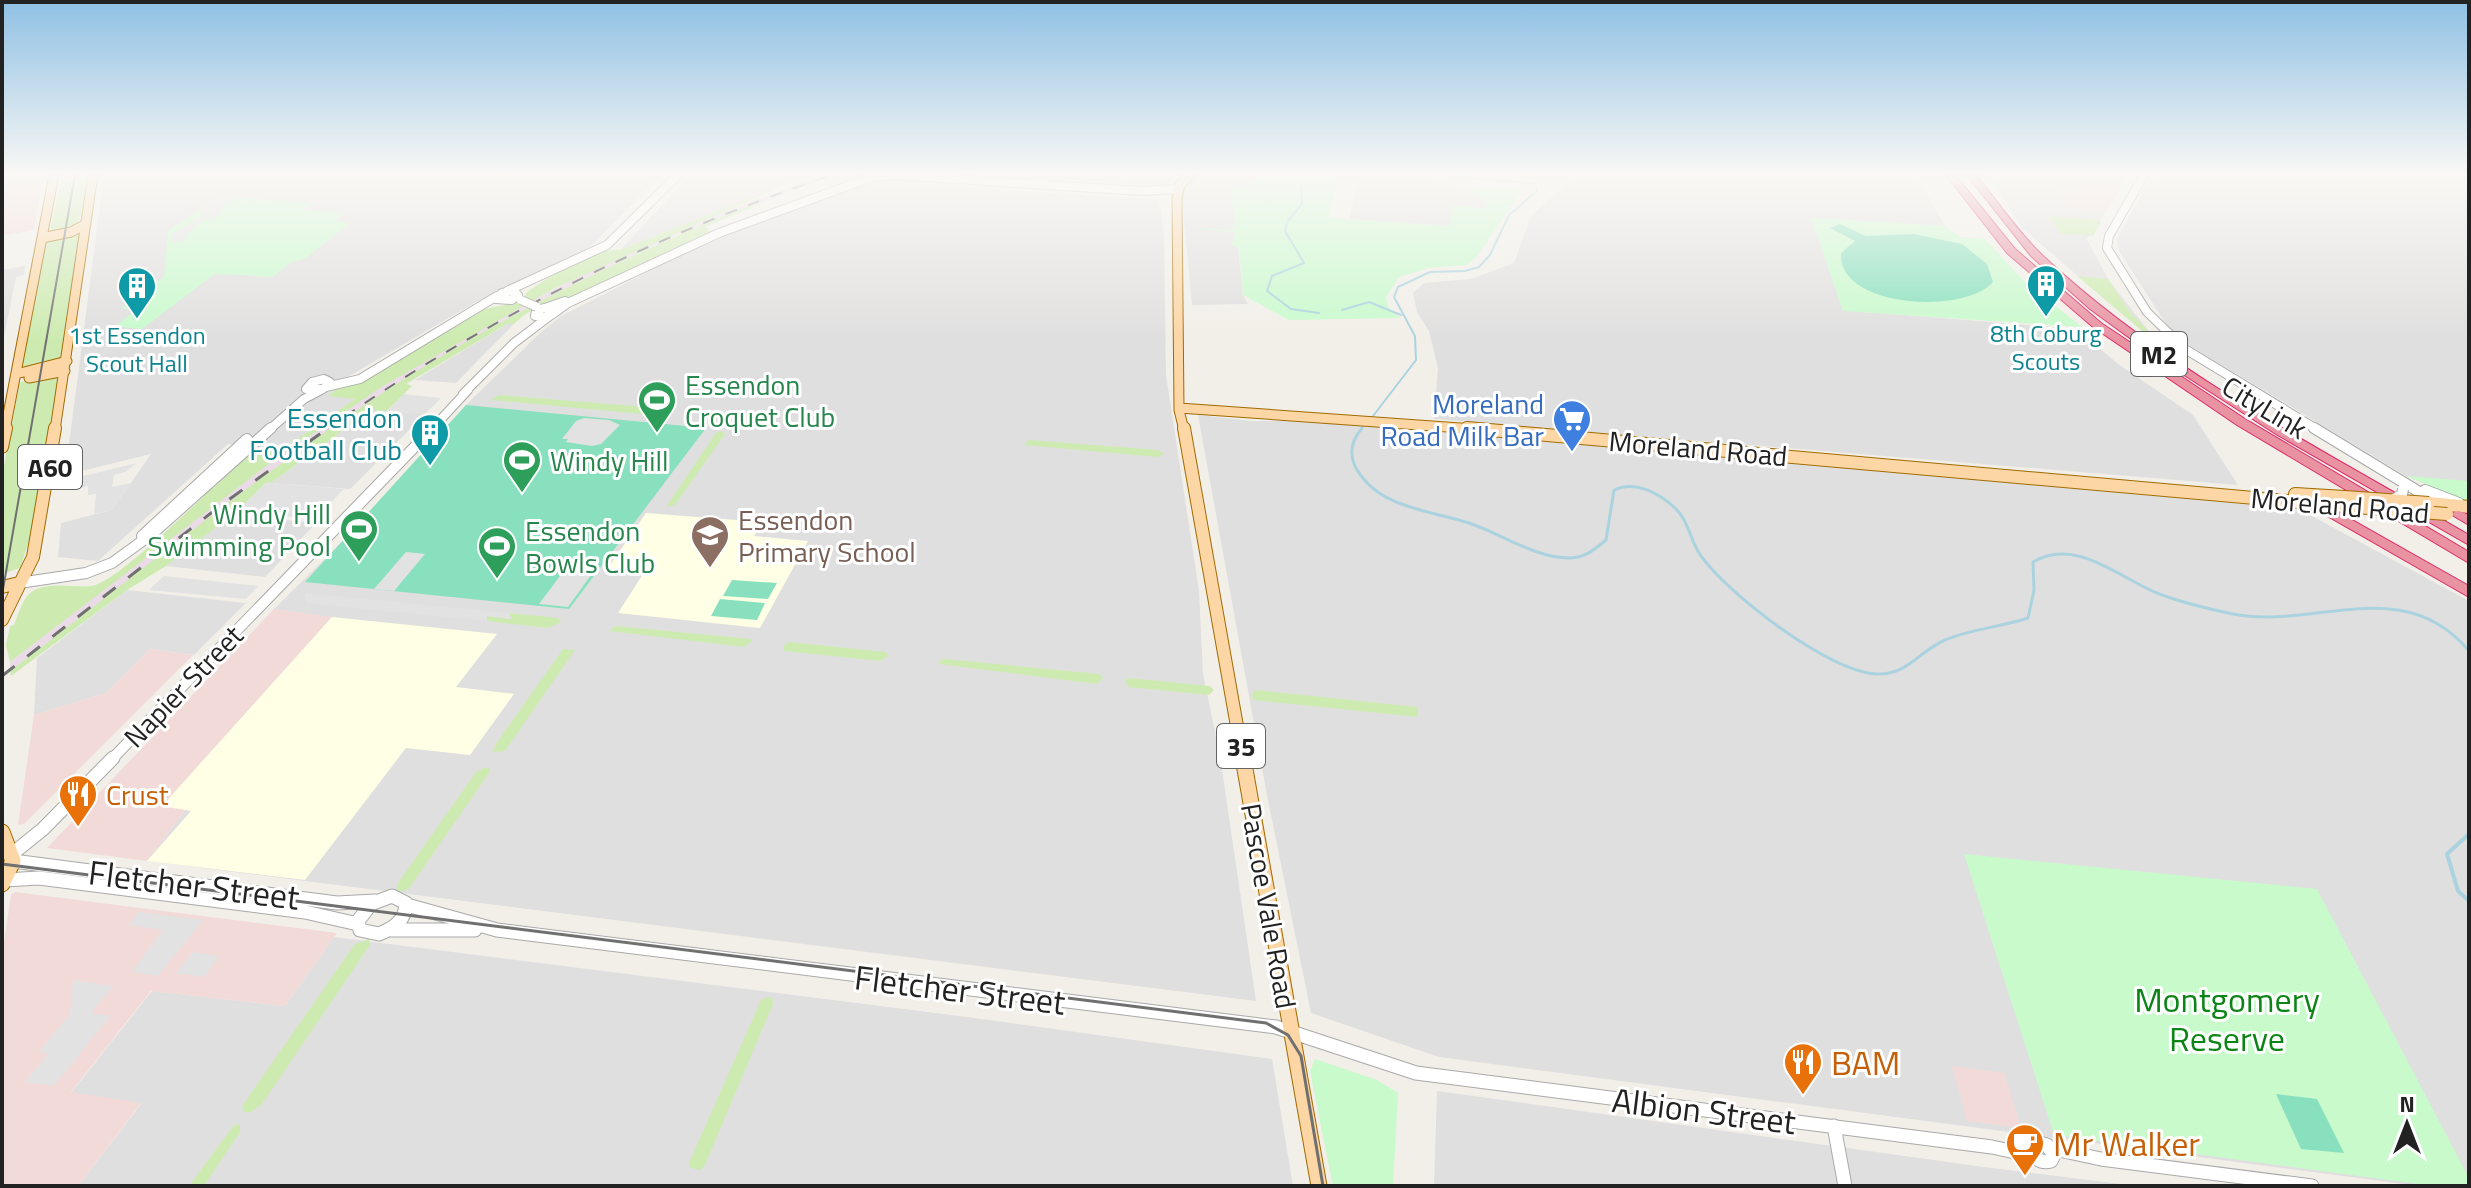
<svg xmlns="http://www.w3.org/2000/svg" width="2471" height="1188" font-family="'Titillium Web',sans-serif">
  <rect width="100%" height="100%" fill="#f2efe9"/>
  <path fill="#e0dfdf" d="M104,175H661L590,247L476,302L351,375L329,395L357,398L283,449L228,444L98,561L58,557L61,523L112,510L151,454L65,475Z
    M691,175H806L620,250Z
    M989,175H1177L1164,186Z
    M1200,175H1261L1249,185L1231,188L1235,230L1232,245L1238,246L1243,295L1248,304L1192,305L1182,198L1184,189Z
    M1359,175H1431L1453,187L1474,192L1484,200L1487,208L1451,226L1349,219Z
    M1564,175H1916L1945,226L1812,218L1843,310L2077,329L2118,364L2193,415L2238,485L1434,419L1438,368L1429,331L1417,312L1413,293L1424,283L1471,279L1514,263L1531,216L1574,177Z
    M1989,175H2084L2085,190H2059L2072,209L2106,211L2087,239L2108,279L2151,334L2147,335L2022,228Z
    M2157,175H2469V502L2406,476L2192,347L2170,330L2119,251L2117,239L2145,188Z
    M878,183L1159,200L1164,237L1166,375L1199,591L1203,674L1220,756L1256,1001L147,861L331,618L274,609L357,527L466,405L539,334L561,316L687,252L772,217L863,185Z
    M25,266L24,275L16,277L2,346V270Z
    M507,324H514L456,383L415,380Z
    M371,410L425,414L350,489L271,483Z
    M1198,415L1251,421H1302L1642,450L2299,509L2469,601V1186H2419L1439,1057L1311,1013L1267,795Z
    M229,515L316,523L265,577L166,566Z
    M127,590L246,603L194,655L150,649L106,693L34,715L37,658Z
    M334,937L967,1017L1272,1059L1293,1186H78L141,1104L71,1093L152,991L285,1006Z
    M1437,1091L1984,1167L2138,1186H1434Z"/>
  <path fill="#f2dad9" d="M2,175H44L34,230L2,236Z
    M2084,175H2129L2106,211L2072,209L2059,189L2085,190Z
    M274,609L332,617L147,861L47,848Z
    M150,649L193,655L24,824L18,825L34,715L106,693Z
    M15,892L337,933L285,1006L151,991L71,1092L141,1103L78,1186H2V956L11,895Z
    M1952,1066L2004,1073L2021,1128L1967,1121Z"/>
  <path fill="#ebdbe8" d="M824,175H834L681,233L584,279L499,323L407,378L293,456L10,671V662L203,513L308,435L383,386L511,311L594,269L712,216Z"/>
  <path fill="#ffffe5" d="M646,513L762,522L754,536L808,541L760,628L618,613L645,571L608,568Z
    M332,617L497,634L456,687L514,694L470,755L406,748L305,880L147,861L191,811L162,806Z"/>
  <path fill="#cdebb0" d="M804,176L555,288L383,386L269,464L10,662L6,645L10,626L14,625C19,613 23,594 37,589C54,582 76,588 92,586C115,582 180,518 200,500L204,496L200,493L208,485L213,488L256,448L283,449L355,399L328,396L338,387C382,362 426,336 471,314C489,305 508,307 525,299L526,293C547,278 594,247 620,250Z
    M87,178L85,203L76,228L49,234L61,182Z
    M750,205L754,207L705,227L713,233C669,253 625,276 581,294C553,305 537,302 514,324H507L406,384L412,386L387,411L371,410L271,483H266L236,512L166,566L127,590L11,676L10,671C140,572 267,467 404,379C514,310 630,254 750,205Z
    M2049,216L2099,220L2101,222L2093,236L2060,234Z
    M79,233L60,360L21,370L47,239Z
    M2077,276L2108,279L2129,311L2151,334L2147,335Z
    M59,375L38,514L20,568L2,574V476L20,382Z
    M499,395L658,408L661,411L653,415L491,400Z
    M721,431L725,434L675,505L666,507L716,433Z
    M1029,440L1158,450L1164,454L1157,457L1024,445Z
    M509,613L558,618L561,622L548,628L487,621L486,616L511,619Z
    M616,626L751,639V642L744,647L609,631Z
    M790,642L885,652L889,656L880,661L784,651V645Z
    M563,649L575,650L505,751L493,752L495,745Z
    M945,659L1099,674L1103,678L1097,684L939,664L940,660Z
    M1129,678L1210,686L1214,690L1209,695L1128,687L1125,680Z
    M1256,690L1417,707V717L1254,700L1251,695Z
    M484,768H489V773L408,890L396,892L398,883L476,772Z
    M369,939L370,945L262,1104L251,1112H244L242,1106L355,944Z
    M767,997L772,998L773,1004L705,1165L700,1170L691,1168L689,1163L761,1000Z
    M240,1124V1132L204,1186H189L234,1125Z"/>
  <path fill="#c8facc" d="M1261,175H1339L1329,218L1450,226L1452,206L1486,208L1484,200L1464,188L1523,189L1478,255L1467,265L1429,268L1399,277L1386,297L1388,307L1400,318L1289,320L1243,295L1239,247L1232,246L1235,232L1188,228L1235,230L1231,188L1249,185Z
    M219,196L312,203L304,210L344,213L334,221L350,223L305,259L291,262L273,277L215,274L142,329L115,326L136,310L121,308L164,277L168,231Z
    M1811,218L1945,226L1960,237L1985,239L2025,282L2082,327L1843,311Z
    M2406,476L2469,481V502Z
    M1964,854L2317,889L2469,1178V1186H2433L2054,1135Z
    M1315,1059L1377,1080L1398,1093L1393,1186H1333L1310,1071Z"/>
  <path fill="#88e0be" d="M1840,224L1866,236L1914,234L1962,244L1987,264L1993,282C1965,315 1837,308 1841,253L1855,241L1830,228Z
    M466,405L706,428L569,609L305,582Z
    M732,580L777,583L768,599L723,596Z
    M720,599L765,603L757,620L711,616Z
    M2276,1094L2317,1099L2344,1153L2301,1149Z"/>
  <path fill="#e2e2e2" d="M219,196L237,197L224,206L219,216L200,222L182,241L171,243V234L191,223L203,213L198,211Z
    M404,394L412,395L441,398L425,414L387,411Z
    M584,418L609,420L620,425L601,444L592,446L566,442L568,439H562L576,421Z
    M137,463L125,472L114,475L112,487L131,483L112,510L94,514L96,494L88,495V486L74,490L75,478Z
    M267,482L271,483L344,489L315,519L236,512Z
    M406,552L425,554L394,591L374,589Z
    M566,568L594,571L568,607L539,604Z
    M164,576L258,586L246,599L149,590Z
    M305,593L509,613L512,619L487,616V621L305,603Z
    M139,912L203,920L158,976L132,972L163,930L129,925Z
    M193,952L199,953L219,956L204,977L176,973Z
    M73,980L113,986L91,1013L110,1016L54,1086L25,1082L49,1053L39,1052L70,1014Z"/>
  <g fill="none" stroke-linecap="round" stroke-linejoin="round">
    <path stroke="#aad3df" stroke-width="2" d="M1301,187L1302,204L1287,222L1285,231L1304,263L1272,276L1267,291L1291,309L1319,313
      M1342,310L1369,302L1401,315
      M1370,420L1416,360L1415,336L1394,297L1398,287L1430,272L1465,271L1479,267L1490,255L1509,215L1537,191L1535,184C1510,179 1485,183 1460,175
      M1360,430L1364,425"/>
    <path stroke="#aad3df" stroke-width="3" d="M1362,428C1352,440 1348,453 1356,468C1379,509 1430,510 1469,523C1502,534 1533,557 1568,558C1585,558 1594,550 1606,540L1614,490C1635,480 1659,493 1675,508C1689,521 1690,541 1701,556C1729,595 1828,671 1876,674C1907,676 1919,651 1945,640C1971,629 2001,627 2028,618L2034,590L2033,562C2077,536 2121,580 2162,595C2184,603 2209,609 2233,614C2314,630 2404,572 2469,651"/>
    <path stroke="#aad3df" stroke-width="4" d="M2469,834L2447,854L2458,891L2469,901"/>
    <g stroke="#a9a9a9" stroke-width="10">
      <path id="minor-far2" d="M2144,175L2109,236L2107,248L2147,312L2185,349L2318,430
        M507,291L607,245L678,175
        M514,291L518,295L512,300L496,299L502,293Z
        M544,308L553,309L554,313L545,317L535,316L536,311Z
        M545,308L565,301
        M553,314L568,303L719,233L872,177L893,175L1142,191L1178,189
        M324,379L330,382L323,389H306L312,382Z
        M326,387L360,379L497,296
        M463,394L514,343L551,315
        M269,430L304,399L321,390
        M431,430L468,390"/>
    </g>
    <g stroke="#a9a9a9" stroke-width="12">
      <path id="minor-far1" d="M2314,428L2439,504
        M2425,490L2459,503
        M142,536L247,439
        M19,583L86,573L112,563L152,534L271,428
        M111,760L433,428"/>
    </g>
    <g stroke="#a9a9a9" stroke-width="15">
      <path id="minor" d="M12,854L43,829L113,758
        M13,861L337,903L375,901
        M5,880L39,878L305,912L358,924
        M392,896L406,903C406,920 394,928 379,934L360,930L358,921L371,904Z
        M407,905L497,930L1276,1027L1416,1073L1992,1147L2033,1156
        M391,930H475
        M1834,1126L1845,1186
        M2036,1142L2047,1145L2054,1155L2051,1161C2040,1164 2032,1157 2030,1146Z
        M2050,1148L2101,1159L2312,1186"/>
    </g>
    <g stroke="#a06b00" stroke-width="11">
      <path id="major-far2" d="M42,238L71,232L86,224
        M16,374L67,361
        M29,378L65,371
        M1179,408L1489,430
        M5,430L54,175
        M55,430L93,175
        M1184,430L1179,410L1177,198L1180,185L1190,175"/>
    </g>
    <g stroke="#a06b00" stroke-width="14">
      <path id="major-far1" d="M1184,428L1243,760
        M1467,428L2355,507
        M2,447L6,428
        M2295,494L2345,497
        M2429,503L2469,507
        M2,587L19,583
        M2,620L33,557L55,428"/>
    </g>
    <g stroke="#a06b00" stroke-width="17">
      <path id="major" d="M1243,758L1319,1186
        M2,832L13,861L2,884"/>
    </g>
    <g stroke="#dc2a67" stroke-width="2">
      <path id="highway" d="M1946,175H1955L2015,249L2101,323L2245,419L2469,552V563L2237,425L2093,327L2007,253Z
        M1967,175H1976C1997,201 2017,231 2042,255C2164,370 2324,451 2469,535V545L2276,434L2153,355L2090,309L2031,256Z
        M2315,499L2469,586V597L2310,506L2309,503L2310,500Z
        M2459,511L2469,515V525L2452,515L2454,512Z"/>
    </g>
    <use href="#minor-far2" stroke="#fff" stroke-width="8"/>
    <use href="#minor-far1" stroke="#fff" stroke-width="10"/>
    <use href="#minor" stroke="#fff" stroke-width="13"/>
    <use href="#major-far2" stroke="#fcd6a4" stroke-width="9"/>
    <use href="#major-far1" stroke="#fcd6a4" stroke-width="12"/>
    <use href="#major" stroke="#fcd6a4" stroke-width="15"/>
    <use href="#highway" fill="#e892a2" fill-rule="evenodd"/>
    <path stroke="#707070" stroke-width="2" d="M2,595L75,175"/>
    <path stroke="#707070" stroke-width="3" d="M2,864L1266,1023L1288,1035L1301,1056L1323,1186"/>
    <path stroke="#707070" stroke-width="2" stroke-dasharray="12 12" stroke-linecap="butt" d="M325,430C482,321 651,236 832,175"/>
    <path stroke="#707070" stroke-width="3" stroke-dasharray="16 16" stroke-linecap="butt" d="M2,676L220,506L328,428"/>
    <g stroke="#a9a9a9" stroke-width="10" stroke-linecap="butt">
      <path id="minor-bridge-far1" d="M521,300L537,307"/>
    </g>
    <g stroke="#a9a9a9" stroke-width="12" stroke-linecap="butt">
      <path id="minor-bridge" d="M2392,500L2402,495L2403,489"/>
    </g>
    <g stroke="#a06b00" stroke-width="14" stroke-linecap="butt">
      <path id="major-bridge" d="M2345,497L2429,503
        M2355,507L2447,514"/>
    </g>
    <use href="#minor-bridge-far1" stroke="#fff" stroke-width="8"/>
    <use href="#minor-bridge" stroke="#fff" stroke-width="10"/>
    <use href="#major-bridge" stroke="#fcd6a4" stroke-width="12"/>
  </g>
  <linearGradient id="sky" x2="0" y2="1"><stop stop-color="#8fc0e4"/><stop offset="0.51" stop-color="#f9f8f5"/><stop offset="1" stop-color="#f9f8f5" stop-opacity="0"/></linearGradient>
  <rect width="2471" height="341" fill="url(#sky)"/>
  <defs>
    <g id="building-pin" transform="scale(2)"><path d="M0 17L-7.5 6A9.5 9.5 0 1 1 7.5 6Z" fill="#0f9aa8" stroke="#fff"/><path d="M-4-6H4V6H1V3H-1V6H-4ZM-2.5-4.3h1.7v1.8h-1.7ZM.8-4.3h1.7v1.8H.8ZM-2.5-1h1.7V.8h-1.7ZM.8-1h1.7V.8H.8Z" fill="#fff"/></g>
    <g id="stadium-pin" transform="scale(2)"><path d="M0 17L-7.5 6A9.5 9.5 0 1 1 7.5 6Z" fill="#2e9e5b" stroke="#fff"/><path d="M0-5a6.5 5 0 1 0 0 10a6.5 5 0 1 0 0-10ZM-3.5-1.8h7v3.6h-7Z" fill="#fff"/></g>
    <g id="supermarket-pin" transform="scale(2)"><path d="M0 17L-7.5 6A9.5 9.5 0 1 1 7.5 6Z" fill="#3f7fe0" stroke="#fff"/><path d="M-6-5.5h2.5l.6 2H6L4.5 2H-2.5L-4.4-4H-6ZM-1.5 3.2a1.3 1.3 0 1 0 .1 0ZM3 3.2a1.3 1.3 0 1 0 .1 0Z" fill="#fff"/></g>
    <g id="school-pin" transform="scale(2)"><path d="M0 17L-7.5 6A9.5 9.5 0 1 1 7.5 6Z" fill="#8d6e63" stroke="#fff"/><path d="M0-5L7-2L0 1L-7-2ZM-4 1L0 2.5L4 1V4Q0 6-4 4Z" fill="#fff"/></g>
    <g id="restaurant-pin" transform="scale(2)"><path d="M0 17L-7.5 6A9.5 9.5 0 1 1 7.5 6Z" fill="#e8710a" stroke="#fff"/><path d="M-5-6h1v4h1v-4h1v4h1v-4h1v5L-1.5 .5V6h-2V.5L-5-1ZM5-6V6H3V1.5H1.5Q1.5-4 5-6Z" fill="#fff"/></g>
    <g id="cafe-pin" transform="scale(2)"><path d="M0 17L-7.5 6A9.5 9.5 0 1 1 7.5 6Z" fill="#e8710a" stroke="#fff"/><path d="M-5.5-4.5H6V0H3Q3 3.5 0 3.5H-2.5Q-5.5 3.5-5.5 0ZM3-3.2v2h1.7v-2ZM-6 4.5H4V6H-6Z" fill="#fff"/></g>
  </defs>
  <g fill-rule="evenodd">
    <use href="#building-pin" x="2046" y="284"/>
    <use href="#building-pin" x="137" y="286"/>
    <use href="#stadium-pin" x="657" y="400"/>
    <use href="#supermarket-pin" x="1572" y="419"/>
    <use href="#building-pin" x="430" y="433"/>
    <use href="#stadium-pin" x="522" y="460"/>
    <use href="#stadium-pin" x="359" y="529"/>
    <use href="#school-pin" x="710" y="535"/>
    <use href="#stadium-pin" x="497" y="546"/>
    <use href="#restaurant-pin" x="78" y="794"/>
    <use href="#restaurant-pin" x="1803" y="1062"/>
    <use href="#cafe-pin" x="2025" y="1143"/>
  </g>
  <g text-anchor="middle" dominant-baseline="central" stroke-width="6" stroke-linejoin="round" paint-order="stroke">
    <g font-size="24" fill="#0d838f" stroke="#fff">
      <text x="2046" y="333">8th Coburg<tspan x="2046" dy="28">Scouts</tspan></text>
      <text x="137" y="335">1st Essendon<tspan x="137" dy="28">Scout Hall</tspan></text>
    </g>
    <g fill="#fff" stroke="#646464" stroke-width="2">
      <rect x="2131" y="332" width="56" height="44" rx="6"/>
      <rect x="18" y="445" width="64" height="44" rx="6"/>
      <rect x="1217" y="724" width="48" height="44" rx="6"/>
    </g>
    <g font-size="26" font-weight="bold" fill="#222">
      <text x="2159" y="354">M2</text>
      <text x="50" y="467">A60</text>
      <text x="1241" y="746">35</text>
    </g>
    <g font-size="28" fill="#27864d" stroke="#fff" text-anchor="start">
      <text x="685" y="384">Essendon<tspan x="685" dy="32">Croquet Club</tspan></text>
      <text x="550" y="460">Windy Hill</text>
      <text x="331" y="513" text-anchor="end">Windy Hill<tspan x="331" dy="32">Swimming Pool</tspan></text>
      <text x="525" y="530">Essendon<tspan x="525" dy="32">Bowls Club</tspan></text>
    </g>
    <g font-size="28" fill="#366cbe" stroke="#fff" text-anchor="end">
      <text x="1544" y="403">Moreland<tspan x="1544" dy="32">Road Milk Bar</tspan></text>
    </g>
    <g font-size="28" fill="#222" stroke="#fff">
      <text transform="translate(2265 407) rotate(31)">CityLink</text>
      <text transform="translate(1698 448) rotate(5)">Moreland Road</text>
      <text transform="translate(2340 505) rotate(5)">Moreland Road</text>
      <text transform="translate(183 686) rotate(-46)">Napier Street</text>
      <text transform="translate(1269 906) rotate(80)">Pascoe Vale Road</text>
    </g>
    <g font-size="28" fill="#0d838f" stroke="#fff" text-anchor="end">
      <text x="402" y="417">Essendon<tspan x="402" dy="32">Football Club</tspan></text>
    </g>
    <g font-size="28" fill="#785e54" stroke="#fff" text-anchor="start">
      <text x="738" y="519">Essendon<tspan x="738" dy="32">Primary School</tspan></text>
    </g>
    <g font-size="28" fill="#c56008" stroke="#fff" text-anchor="start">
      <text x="106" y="794">Crust</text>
    </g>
    <g font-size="34" fill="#222" stroke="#fff">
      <text transform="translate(194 884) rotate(7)">Fletcher Street</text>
      <text transform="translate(960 989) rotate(7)">Fletcher Street</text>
      <text transform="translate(1704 1110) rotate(7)">Albion Street</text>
    </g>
    <g font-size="34" fill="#0c8416" stroke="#fff">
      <text x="2227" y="999">Montgomery<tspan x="2227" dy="39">Reserve</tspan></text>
    </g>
    <g font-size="34" fill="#c56008" stroke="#fff" text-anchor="start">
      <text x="1831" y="1062">BAM</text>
      <text x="2053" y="1143">Mr Walker</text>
    </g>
  </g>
  <rect width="2471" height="1188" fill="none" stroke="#222222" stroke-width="8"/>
  <g transform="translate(2407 1124)" stroke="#ffffff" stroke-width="6" paint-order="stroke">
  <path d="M0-6L14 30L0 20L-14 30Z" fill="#222222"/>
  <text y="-12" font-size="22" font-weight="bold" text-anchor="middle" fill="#222222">N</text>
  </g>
</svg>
